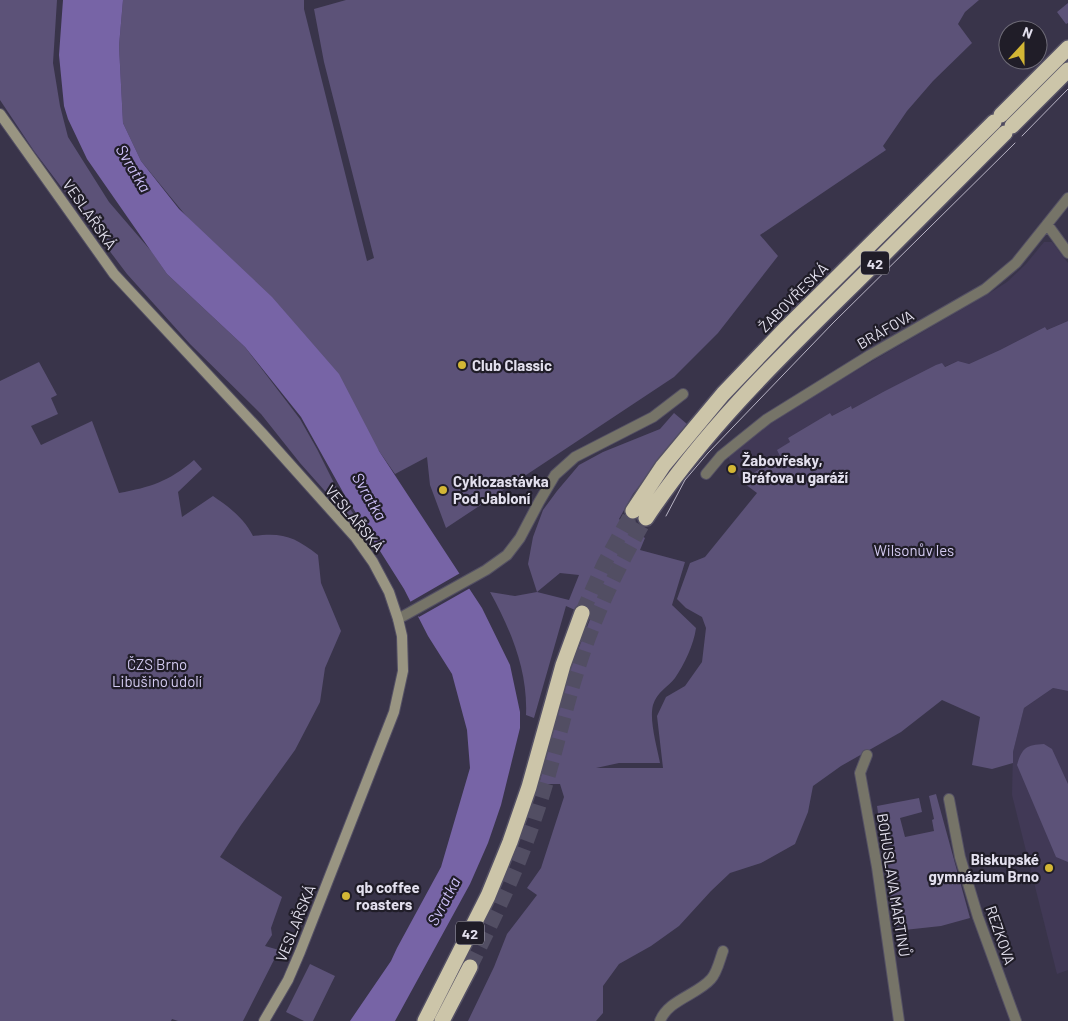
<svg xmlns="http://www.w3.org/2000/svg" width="1068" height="1021" font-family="Barlow,sans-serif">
  <rect width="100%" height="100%" fill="#39344a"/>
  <path fill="#413956" d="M1044,242H1052L1068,263V321L1047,330L1045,327L1000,350L969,364L958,361L883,392L852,409L850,406L832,416L830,413L788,438L790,442L780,456L741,481L723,448L985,296L1007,282L1026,264Z
    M1053,688L1068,691V970L1057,974L1012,795L1013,752L1024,708Z"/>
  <path fill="#5c5278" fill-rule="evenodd" d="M0,0H57L53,63L60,106L68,137L109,202L152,252L167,274L245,347L300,419L317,449L338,491L380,553L300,463L261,414L190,344L127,274L34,151L0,100Z
    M123,0H304V9L367,261L374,258L324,62L314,9L346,0H979L965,12L958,24L972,43L933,81L907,111L883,146L886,150L760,235L778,256L718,333L674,377L446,528L430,485L427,457L395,474L379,451L141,161L123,123L119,46Z
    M1068,3V23L1066,24L1057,12Z
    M1068,321V691L1053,688L1024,708L1013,752V763L992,769L972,765L980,717L942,700L901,732L841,766L813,786L808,812L795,844L761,863L730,873L711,891L679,926L651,946L619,964L603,986V1013L596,1021H468L494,967L507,934L537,895L527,888L541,868L564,797L560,784H539L568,675L591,617L566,606L534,718L526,715C528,671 511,630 490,592L515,596L537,592L528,564L533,537L543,510L557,491L579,465L603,452L660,429L674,413L687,424L633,494L619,519L645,538L640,550L685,562L672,605L696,628C694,644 684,665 675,678C668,687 657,692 653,705C649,720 657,747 660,763H619L596,768H663L657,716L666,697L685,686L702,662L706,628L702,617L686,608L677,599L690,563L705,557L757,493L741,481L780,456L777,450L790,442L788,438L830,413L832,416L851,406L852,409L883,392L936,365L942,363L945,367L958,361L969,364L1000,350L1045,327L1047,330ZM560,573L579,575L569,600L537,592Z
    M39,362L57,395L51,398L58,414L31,426L41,445L92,421L119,493C151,487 168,482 194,460L202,469L178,492L182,517L213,496C229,507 244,518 253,536C283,532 295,537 318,555L321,583L341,631L325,668L320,702L295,750L241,825L220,857L282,897L271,928L272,935L265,946L279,950L243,1021H178L172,1019L171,1021H0V381Z
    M1044,744L1052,749L1068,784V862L1056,857L1017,765C1022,748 1026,745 1044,744Z
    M936,794L970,918L941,926L895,931L877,806L919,798L922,812L900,818L905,837L934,831L932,820L934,819L929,796Z
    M310,964L335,976L313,1021H304L286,1012Z"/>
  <path fill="#7764a6" d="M63,0H123L119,46L123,123L141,161L179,209L272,297L339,374L379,451L482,608L510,665L520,712V728L501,805L488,843L470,884L395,1021H350L391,961L397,948L441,867L470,768L467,730L452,674L428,636L404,589L344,494L301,417L245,347L167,274L87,159L68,119L64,106L59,55Z"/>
  <path fill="#39344a" d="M462,572L472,587L419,617L418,616L416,617L409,604L410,602Z"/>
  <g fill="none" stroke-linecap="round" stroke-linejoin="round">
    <path stroke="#524e63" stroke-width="15" stroke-dasharray="15 8" stroke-linecap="butt" d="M582,613L604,564L633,511
      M470,967C494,918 518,869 535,817C552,769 562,719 577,671C594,617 618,566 646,518"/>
    <g stroke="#545064" stroke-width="12">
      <path id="street" d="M1047,224L1068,253
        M706,474L721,456L767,419L870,355L985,289L1016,263L1068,198
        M398,619L486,570L507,555L520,538L539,502L555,475L575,457L653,417L683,394
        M867,755L860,773L877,867L899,1021
        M949,799L960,857L978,917L1016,1021
        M660,1021C668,1000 697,995 711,979C717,973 720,959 723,951"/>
    </g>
    <g stroke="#545064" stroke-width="12">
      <path id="secondary" d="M0,114L114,274L263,434L356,538L373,562L389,592L398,619L402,636L403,671L394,712L300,952L288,980L264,1021"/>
    </g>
    <g stroke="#545064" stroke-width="18">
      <path id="highway" d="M1001,115L1068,48
        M1012,126L1068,70
        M633,511L663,466L723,394L787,327L994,122
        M646,518C701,435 773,364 844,294C898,241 951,187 1005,133
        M425,1021L488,896L510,842L529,787L563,665L582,613
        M442,1021L470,967"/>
    </g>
    <use href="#street" stroke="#767468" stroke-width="10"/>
    <use href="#secondary" stroke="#999582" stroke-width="10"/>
    <use href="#highway" stroke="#ccc5a9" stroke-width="15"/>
    <path stroke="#b8b4c5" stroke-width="1" d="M1022,136L1068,89
      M666,516L685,480L708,453L833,323L1015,143"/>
  </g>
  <g fill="#d3b635" stroke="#201d28" stroke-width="2">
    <circle cx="462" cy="365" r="5"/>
    <circle cx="732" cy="469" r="5"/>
    <circle cx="443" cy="490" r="5"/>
    <circle cx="1049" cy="868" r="5"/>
    <circle cx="346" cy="896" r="5"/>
  </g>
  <g text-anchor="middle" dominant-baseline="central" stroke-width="4.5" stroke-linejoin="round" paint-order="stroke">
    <g fill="#201d28" stroke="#a8a6b3" stroke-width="1">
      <rect x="861" y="251.5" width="28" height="23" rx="4"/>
      <rect x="456" y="921.5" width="28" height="23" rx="4"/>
    </g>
    <g font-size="14" font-weight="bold" fill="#e3e0ee">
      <text x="875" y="263">42</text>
      <text x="470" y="933">42</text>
    </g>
    <g font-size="15" fill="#e3e0ee" stroke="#201d28">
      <text transform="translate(90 214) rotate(55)">VESLAŘSKÁ</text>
      <text transform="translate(793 297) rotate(-45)">ŽABOVŘESKÁ</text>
      <text transform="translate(885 329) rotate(-30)">BRÁFOVA</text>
      <text transform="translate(355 518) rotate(50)">VESLAŘSKÁ</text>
      <text transform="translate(894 885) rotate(81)">BOHUSLAVA MARTINŮ</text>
      <text transform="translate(295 923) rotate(-68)">VESLAŘSKÁ</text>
      <text transform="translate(1001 935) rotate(71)">REZKOVA</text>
    </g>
    <g font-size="15" font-weight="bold" fill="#e3e0ee" stroke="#201d28" text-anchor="start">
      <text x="472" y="365">Club Classic</text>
      <text x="742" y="460">Žabovřesky,<tspan x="742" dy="17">Bráfova u garáží</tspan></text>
      <text x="453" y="481">Cyklozastávka<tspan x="453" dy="17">Pod Jabloní</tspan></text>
      <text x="1039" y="859" text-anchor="end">Biskupské<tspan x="1039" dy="17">gymnázium Brno</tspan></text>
      <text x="356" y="887">qb coffee<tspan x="356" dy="17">roasters</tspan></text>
    </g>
    <g font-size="15" fill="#d3caf0" stroke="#201d28">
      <text x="914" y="550">Wilsonův les</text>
      <text x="157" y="664">ČZS Brno<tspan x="157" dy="17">Libušino údolí</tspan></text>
    </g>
    <g font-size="16" font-style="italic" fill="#ccbff7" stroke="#201d28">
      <text transform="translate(134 168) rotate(59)">Svratka</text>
      <text transform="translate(370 496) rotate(60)">Svratka</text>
      <text transform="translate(443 901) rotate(-62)">Svratka</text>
    </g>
  </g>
  <g transform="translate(1023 45) rotate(21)"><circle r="24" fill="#201d28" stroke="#6e6b77"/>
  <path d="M0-4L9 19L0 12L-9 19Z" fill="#d3b635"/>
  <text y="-8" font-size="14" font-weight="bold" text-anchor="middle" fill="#e3e0ee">N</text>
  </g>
</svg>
